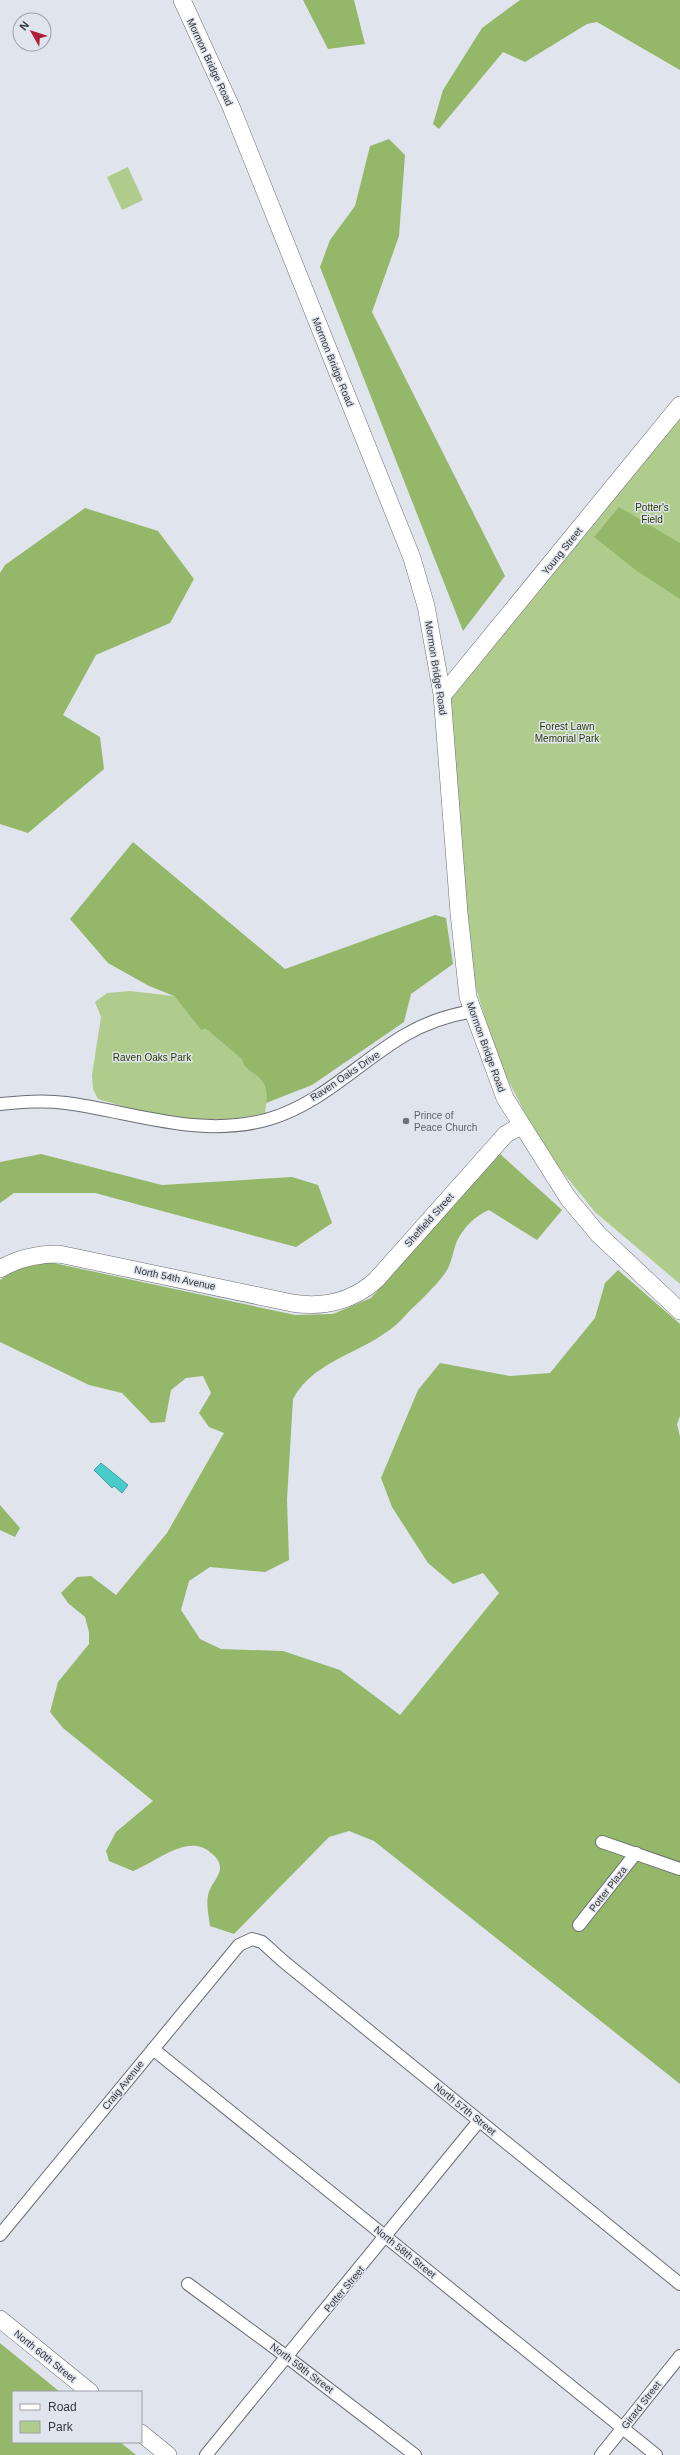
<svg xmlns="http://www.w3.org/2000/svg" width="680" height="2455" font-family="Arial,sans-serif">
  <rect width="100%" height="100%" fill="#e0e5ed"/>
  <path fill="#afcc8d" d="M128,167L143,200L122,210L107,177Z
    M680,414V1284L595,1212L548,1154L535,1133L498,1060L471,972L450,695Z
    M130,991L174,996L201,1030L206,1029L243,1059C245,1069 257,1072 262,1079C270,1088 266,1103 265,1113C235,1120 193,1124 163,1117C141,1112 120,1105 98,1099L93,1089L92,1075L101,1017L95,1002L107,993Z"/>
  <path fill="#94b769" d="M303,0H354L365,44L328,49Z
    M520,0H680V70L597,22L587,24L525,62L503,52L439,129L433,124L443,90L482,28Z
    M389,139L405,155L399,236L372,312L505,576L463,631L320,267L330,240L355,206L370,146Z
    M619,507L680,543V599L637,571L594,537Z
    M85,508L158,531L194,579L170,623L96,655L63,715L100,737L104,769L28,833L0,824V573L5,565Z
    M133,842L285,969L435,915L446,918L453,964L411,994L404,1022L312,1085L266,1103C271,1072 246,1077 242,1059L206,1029L201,1030L174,996L149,986L108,963L70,919Z
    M499,1153L562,1210L537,1240L489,1210C476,1215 463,1228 457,1241C453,1250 452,1262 447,1270C439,1284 414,1306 402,1319C371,1352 314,1358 293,1399L287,1500L289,1560L265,1572L210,1567L189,1581L181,1610L200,1639L221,1649L283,1651L340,1670L400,1715L499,1593L483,1573L453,1584L428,1563L392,1507L381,1478L418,1390L440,1363L510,1376L550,1373L595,1318L605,1283L618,1270L680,1324V1416L677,1424L680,1437V2084L374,1841L349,1831L329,1837L234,1934L210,1926C209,1917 206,1905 208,1896C209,1886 220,1877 220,1868C220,1861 216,1857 211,1853C189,1832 155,1863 133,1871L109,1861L106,1851L116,1832L153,1801L63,1728L50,1712L58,1682L89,1644V1632L85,1617L68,1603L61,1593L77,1577L91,1576L116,1595L167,1533L224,1433L209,1427L199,1413L211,1393L203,1376L186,1378L171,1390L165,1422L151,1423L122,1393L89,1385L0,1342V1280L22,1265L49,1262L295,1315L333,1314L371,1298Z
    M41,1154L162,1185L292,1177L318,1185L332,1223L296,1247L95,1193H14L0,1203V1162Z
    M0,1505L20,1528L15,1537L0,1530Z
    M0,2343L60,2392H13V2442H120L136,2455H0Z"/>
  <path fill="#49cacb" stroke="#439e9f" d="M101,1463L128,1485L122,1493L114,1486L112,1488L94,1470Z"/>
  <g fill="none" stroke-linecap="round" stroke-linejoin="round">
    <g stroke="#6a6e75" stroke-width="14">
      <path id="street" d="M0,1104C22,1102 44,1100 66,1103C134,1112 201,1139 269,1119C321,1104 359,1062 405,1035C425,1023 450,1015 473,1011
        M602,1842L680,1869
        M579,1925L636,1853
        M153,2049L656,2455
        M0,2235L239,1945L252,1939L262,1942L283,1961L680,2284
        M188,2284L287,2357L415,2455
        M206,2455L479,2121
        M601,2455L680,2356"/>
    </g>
    <g stroke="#6a6e75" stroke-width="18">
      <path id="secondary" d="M182,0L232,109L412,558L426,606L442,694L459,913L468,997L473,1011L505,1098L568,1198L598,1234L680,1311
        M442,696L680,405
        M0,1269C18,1258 38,1254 59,1254L292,1303C323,1308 353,1301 376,1280L506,1134L521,1126
        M0,2319L90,2392
        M141,2433L168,2455"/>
    </g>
    <use href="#street" stroke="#fff" stroke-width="12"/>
    <use href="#secondary" stroke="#fff" stroke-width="17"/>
  </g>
  <circle fill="#6b7280" stroke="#e0e5ed" stroke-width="1.5" cx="406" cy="1121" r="4"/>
  <g text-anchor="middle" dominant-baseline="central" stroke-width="3" stroke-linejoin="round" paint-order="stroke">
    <g font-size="10" fill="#343639" stroke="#e0e5ed">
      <text transform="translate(210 62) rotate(65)">Mormon Bridge Road</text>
      <text transform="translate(333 362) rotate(68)">Mormon Bridge Road</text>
      <text transform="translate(562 551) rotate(-51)">Young Street</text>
      <text transform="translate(436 668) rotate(81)">Mormon Bridge Road</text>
      <text transform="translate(486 1047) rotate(70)">Mormon Bridge Road</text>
      <text transform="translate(345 1076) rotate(-34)">Raven Oaks Drive</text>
      <text transform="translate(429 1220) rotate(-48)">Sheffield Street</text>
      <text transform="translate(175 1278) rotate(12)">North 54th Avenue</text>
      <text transform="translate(608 1889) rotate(-52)">Potter Plaza</text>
      <text transform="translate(123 2085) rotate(-51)">Craig Avenue</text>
      <text transform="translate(465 2109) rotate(39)">North 57th Street</text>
      <text transform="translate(405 2252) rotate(39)">North 58th Street</text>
      <text transform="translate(344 2289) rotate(-50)">Potter Street</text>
      <text transform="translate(45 2356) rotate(39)">North 60th Street</text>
      <text transform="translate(302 2368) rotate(37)">North 59th Street</text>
      <text transform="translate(641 2405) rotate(-52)">Girard Street</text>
    </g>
    <g font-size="10" fill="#253a00" stroke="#e0e5ed">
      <text x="652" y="507">Potter's<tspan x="652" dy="12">Field</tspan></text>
      <text x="567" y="726">Forest Lawn<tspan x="567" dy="12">Memorial Park</tspan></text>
      <text x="152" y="1057">Raven Oaks Park</text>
    </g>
    <g font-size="10" fill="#5b616d" stroke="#e0e5ed" text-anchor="start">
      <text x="414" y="1115">Prince of<tspan x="414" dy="12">Peace Church</tspan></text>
    </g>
  </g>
  <rect x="12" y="2391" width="130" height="52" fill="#e0e5ed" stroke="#9b9fa5"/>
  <rect x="20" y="2404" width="20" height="6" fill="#ffffff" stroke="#9b9fa5"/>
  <text x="48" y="2411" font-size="12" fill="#343639">Road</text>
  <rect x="20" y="2421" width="20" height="12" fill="#afcc8d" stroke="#9b9fa5"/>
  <text x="48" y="2431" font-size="12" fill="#343639">Park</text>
  <g transform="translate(32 32) rotate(309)"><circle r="19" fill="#e0e5ed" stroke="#9b9fa5"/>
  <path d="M0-3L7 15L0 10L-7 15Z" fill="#b01c3a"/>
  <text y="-6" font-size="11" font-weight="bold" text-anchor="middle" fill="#343639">N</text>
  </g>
</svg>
